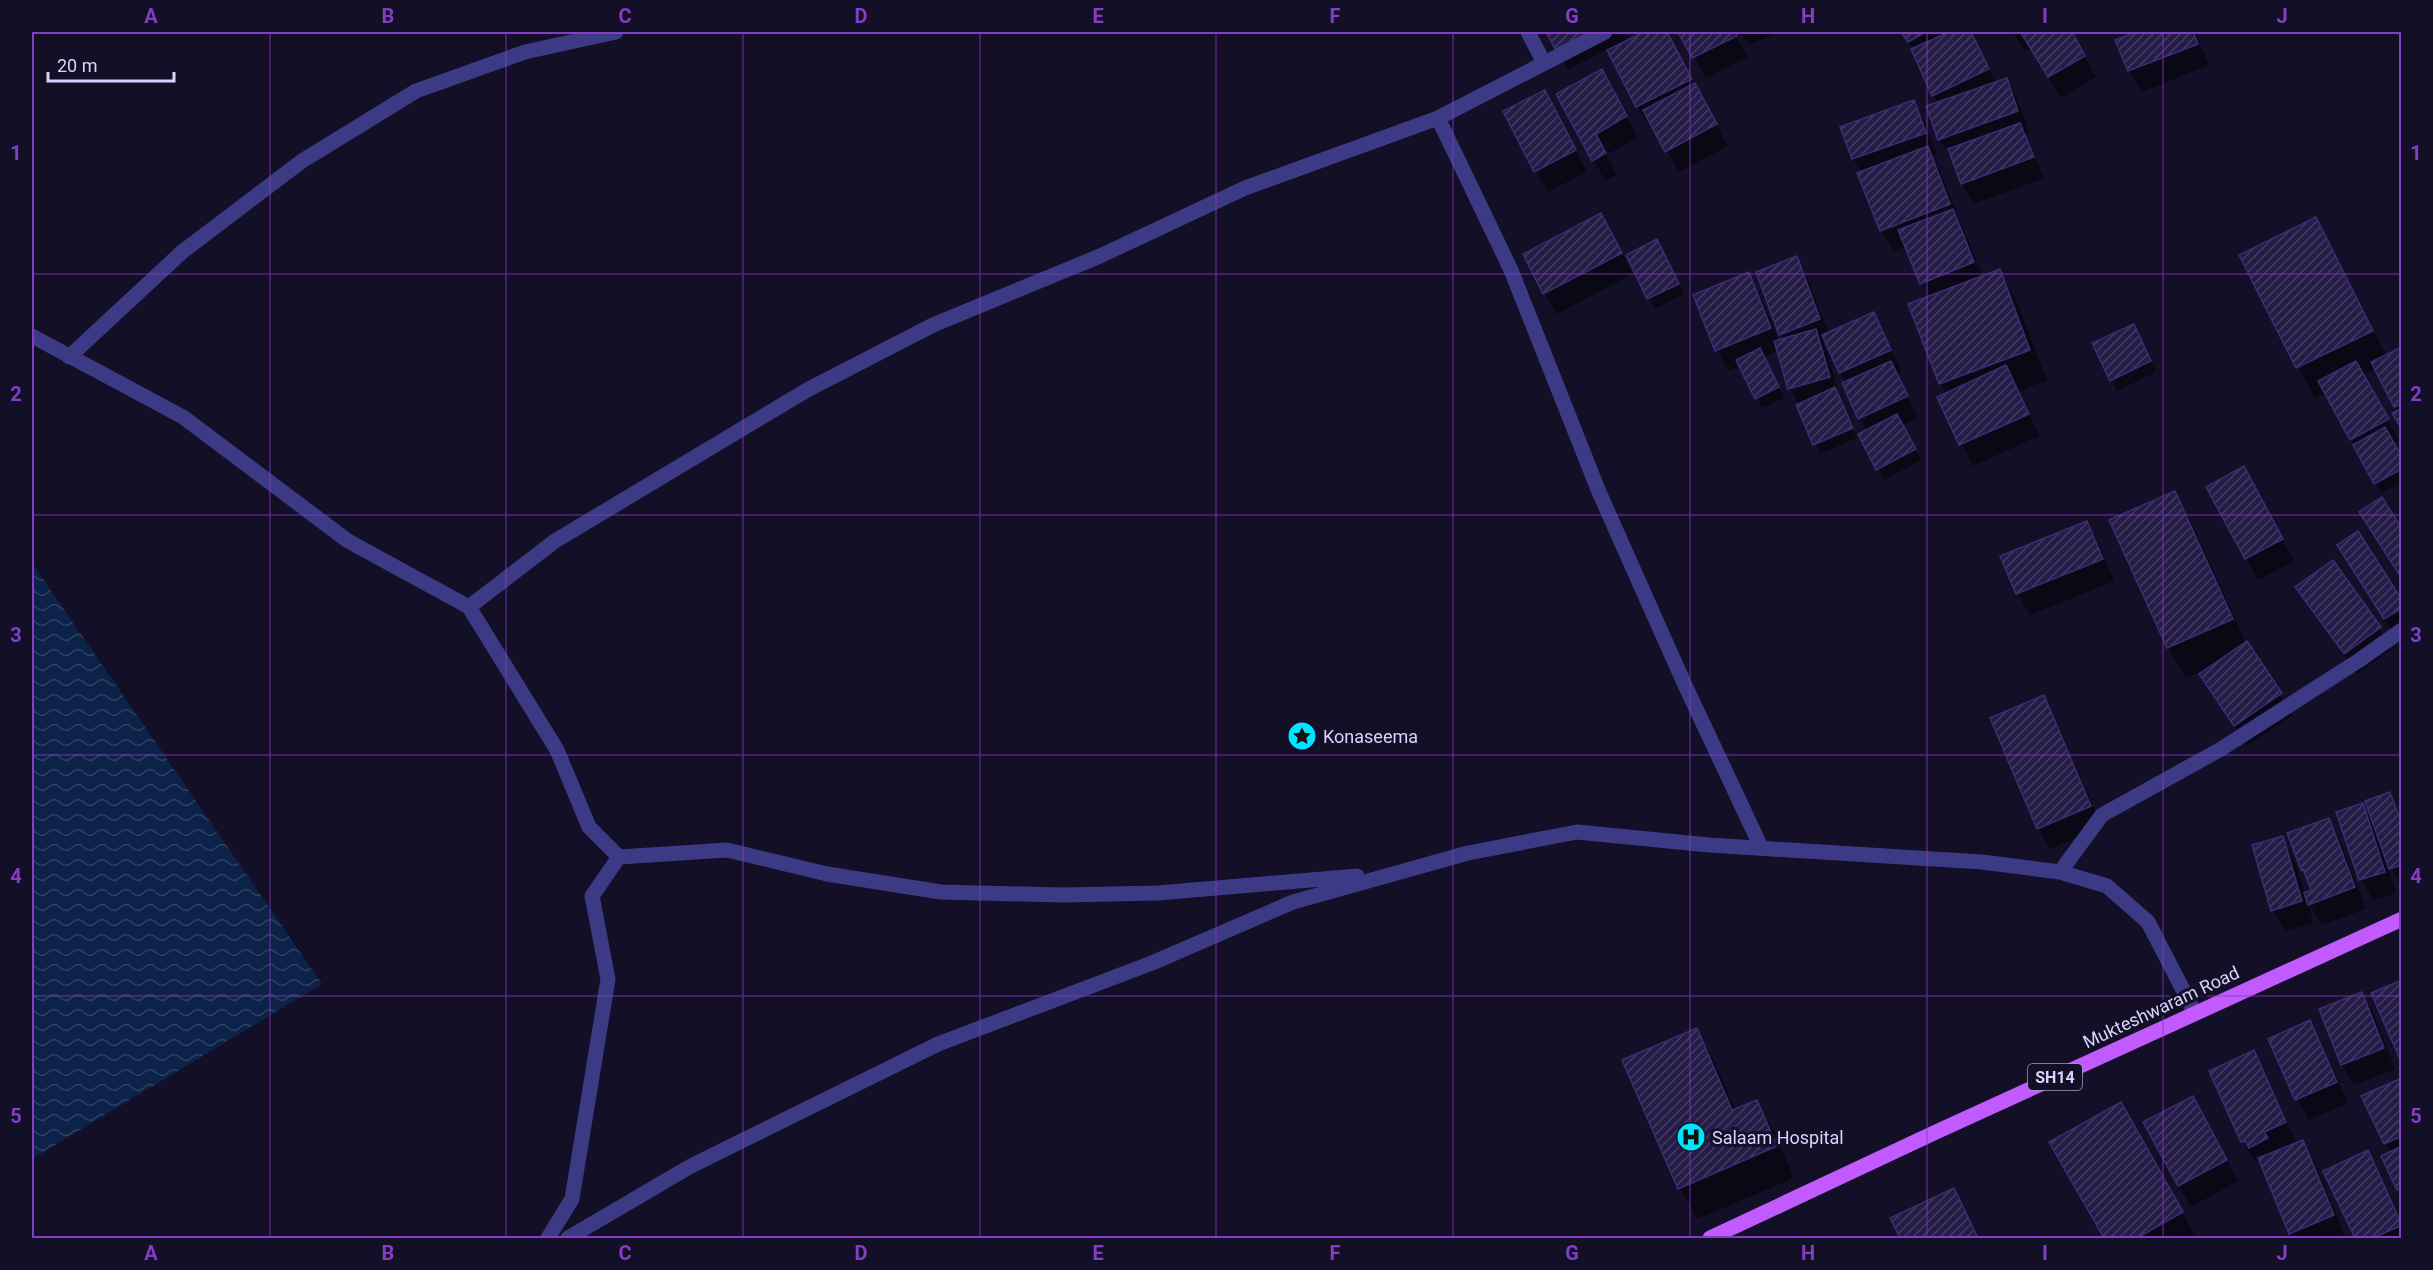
<svg xmlns="http://www.w3.org/2000/svg" width="2433" height="1270" font-family="Roboto,sans-serif">
  <defs>
    <pattern id="water-waves" width="16" height="10" patternUnits="userSpaceOnUse" patternTransform="scale(1.5)"><rect width="16" height="10" fill="#0c2248"/><path d="M0 5q4-4 8 0t8 0" fill="none" stroke="#2f4163"/></pattern>
    <pattern id="building-hatch" width="6" height="6" patternUnits="userSpaceOnUse" patternTransform="scale(1.5)"><rect width="6" height="6" fill="#241b47"/><path d="M-1 1l2-2M0 6l6-6M5 7l2-2" fill="none" stroke="#433b63"/></pattern>
  </defs>
  <rect width="100%" height="100%" fill="#130f26"/>
  <path fill="url(#water-waves)" d="M32,563L322,984L32,1159Z"/>
  <path fill="#0007" d="M1548,32H1622L1627,42L1647,32H1666L1728,146L1679,172L1653,126L1650,127L1637,106L1608,49L1568,69Z
    M1680,32H1734L1748,57L1706,78Z
    M1741,32H1778L1749,45Z
    M1902,32H1974L1971,33L1996,83L2006,79L2018,100L2029,133L2025,134L2044,178L1974,204L1962,183L1954,160H1952L1939,139L1938,104L1913,50Z
    M2013,32H2070L2096,77L2061,98L2032,48L2025,52Z
    M2141,32H2195L2209,65L2142,92L2129,71L2117,41Z
    M1613,92L1638,138L1606,155L1617,175L1605,181L1558,95Z
    M1913,102L1925,123L1937,154L1932,156L1939,169L1983,277L1999,271L2017,302L2047,381L2019,391L2039,436L1973,466L1939,397L1946,394L1940,383L1930,297L1907,246L1894,251L1881,230L1862,173L1853,159L1842,128Z
    M1556,113L1587,172L1548,192L1536,171Z
    M2316,219L2333,249L2386,356L2402,349V427L2398,412L2376,368L2363,375L2399,441L2393,444L2402,459V482L2381,493L2326,393L2315,398L2241,256Z
    M1613,236L1633,274L1557,314L1544,293Z
    M1662,251L1684,294L1655,309L1628,256Z
    M1796,258L1808,279L1829,334L1873,314L1902,372L1897,374L1918,418L1902,425L1921,460L1884,480L1860,435L1867,431L1827,342L1823,344L1827,352L1840,398L1857,438L1820,454L1799,405L1790,388L1779,351L1764,357L1784,398L1762,408L1741,366L1729,371L1717,350L1748,274L1760,295L1779,341L1784,340L1781,334Z
    M2139,336L2156,372L2117,391L2094,344Z
    M2208,487L2256,489L2294,561L2258,580Z
    M2175,492L2192,523L2247,645L2293,715L2247,746L2201,675L2206,669L2186,678L2168,647Z
    M2086,522L2098,543L2114,581L2030,615L2018,594L2002,557Z
    M2351,566L2402,603V636L2397,639Z
    M2297,587L2379,628L2392,649L2357,674L2309,608Z
    M2043,697L2055,718L2102,827L2050,849L2038,828Z
    M2389,794L2402,823V877L2397,878L2387,864L2396,893L2373,900L2361,879L2362,805L2373,824Z
    M2328,820L2340,841L2366,909L2322,925L2308,901L2313,923L2285,931L2273,910L2282,838L2294,859L2305,894L2313,891L2302,869Z
    M2362,994L2374,1015L2395,1069L2354,1085L2342,1064Z
    M2309,1022L2321,1043L2348,1103L2309,1120L2297,1099Z
    M1696,1030L1714,1061L1736,1111L1757,1102L1775,1133L1794,1178L1697,1219L1680,1188L1624,1061Z
    M2253,1052L2265,1073L2297,1144L2303,1142L2315,1163L2345,1237L2340,1238H2293L2262,1168L2258,1161L2255,1162L2242,1141Z
    M2402,1080V1195L2398,1189L2391,1153L2385,1143Z
    M2120,1104L2197,1238H2105L2051,1143Z
    M2205,1119L2238,1181L2191,1207L2145,1123Z
    M2367,1152L2402,1220V1238H2356L2325,1171Z
    M1954,1190L1979,1238H1902L1892,1219Z"/>
  <path fill="url(#building-hatch)" stroke="#3b2d73" stroke-width="1.5" d="M1546,32H1590L1555,49Z
    M1644,32H1667L1692,79L1636,107L1607,50Z
    M1678,32H1735L1737,36L1692,58Z
    M1901,32H1926L1908,42Z
    M1949,32H1971L1989,69L1932,96L1911,49Z
    M2023,32H2072L2085,56L2048,77L2021,33Z
    M2137,32H2193L2198,44L2128,71L2115,40Z
    M1602,69L1627,116L1596,134L1606,153L1592,161L1556,94Z
    M2007,78L2018,111L1938,140L1926,106Z
    M1695,83L1717,124L1665,152L1643,110Z
    M1545,90L1576,150L1534,172L1503,111Z
    M1914,100L1926,133L1852,159L1840,127Z
    M2020,123L2034,157L1961,184L1948,149Z
    M1928,146L1950,204L1880,231L1857,173Z
    M1953,209L1974,262L1920,284L1898,230Z
    M1601,213L1622,253L1543,294L1523,254Z
    M2316,217L2373,331L2296,368L2239,255Z
    M1657,239L1679,284L1647,299L1626,255Z
    M1797,256L1820,319L1779,335L1756,272Z
    M2000,269L2030,350L1939,384L1908,304Z
    M1749,272L1771,328L1715,351L1693,295Z
    M1874,312L1891,350L1839,373L1822,335Z
    M2134,324L2151,361L2110,381L2092,343Z
    M1816,329L1830,377L1788,389L1774,341Z
    M2402,347V404L2394,407L2371,362Z
    M1760,348L1779,387L1755,399L1736,360Z
    M1891,361L1908,396L1858,419L1842,383Z
    M2356,361L2389,419L2350,440L2318,381Z
    M2006,365L2029,414L1959,445L1937,397Z
    M1835,387L1853,428L1813,445L1796,405Z
    M2402,408V430L2392,413Z
    M1897,414L1916,449L1876,470L1858,434Z
    M2385,427L2402,457V469L2374,484L2353,445Z
    M2244,466L2283,539L2245,559L2206,487Z
    M2175,491L2233,619L2167,648L2109,520Z
    M2382,497L2402,529V579L2359,512Z
    M2087,521L2103,559L2016,594L2000,556Z
    M2358,531L2402,600V608L2384,619L2337,545Z
    M2333,560L2381,627L2344,654L2295,587Z
    M2247,641L2282,693L2234,726L2199,674Z
    M2044,695L2091,806L2037,829L1990,718Z
    M2390,792L2402,825V865L2389,869L2365,801Z
    M2363,803L2385,872L2359,880L2336,812Z
    M2329,818L2355,887L2308,905L2304,893L2311,890L2303,869L2301,870L2287,833Z
    M2283,836L2302,901L2271,911L2252,845Z
    M2402,980V1056L2399,1057L2371,993Z
    M2362,992L2384,1048L2341,1065L2319,1009Z
    M2310,1020L2337,1082L2295,1100L2268,1039Z
    M1697,1028L1732,1110L1757,1100L1777,1146L1678,1189L1622,1060Z
    M2254,1050L2286,1122L2264,1132L2268,1138L2249,1148L2245,1141L2241,1142L2209,1071Z
    M2402,1078V1136L2384,1144L2361,1096Z
    M2193,1096L2227,1160L2178,1186L2143,1122Z
    M2121,1102L2183,1212L2137,1238H2104L2049,1142Z
    M2303,1140L2334,1215L2289,1234L2258,1158Z
    M2402,1146V1188L2397,1190L2381,1156Z
    M2368,1150L2402,1225L2373,1238H2355L2323,1171Z
    M1954,1188L1978,1238H1900L1890,1218Z"/>
  <g fill="none" stroke-linecap="round" stroke-linejoin="round">
    <path stroke="#3d3a85" stroke-width="15" d="M1528,32L1544,63
      M1438,118L1511,270L1599,492L1684,683L1761,847
      M32,336L183,417L348,541L469,607L557,750L589,827L619,857L592,896L608,979L572,1199L548,1238
      M69,357L182,252L302,161L416,91L525,52L616,32
      M469,607L555,541L807,390L933,325L1100,256L1245,188L1438,118L1605,32
      M619,857L727,850L827,874L941,892L1063,895L1158,893L1357,876
      M2060,872L2102,815L2221,749L2358,661L2402,630
      M568,1238L691,1166L938,1044L1152,963L1293,902L1468,853L1577,832L1709,845L1982,862L2060,872L2107,886L2148,922L2195,1013"/>
    <path stroke="#c25bff" stroke-width="15" d="M1710,1238L1936,1132L2402,919"/>
  </g>
  <path fill="none" stroke="#843dc5" stroke-width="1.5" stroke-opacity="0.55" d="M270,32V1238M506,32V1238M743,32V1238M980,32V1238M1216,32V1238M1453,32V1238M1690,32V1238M1927,32V1238M2163,32V1238M32,274H2402M32,515H2402M32,755H2402M32,996H2402"/>
  <defs>
    <g id="sight-disc" transform="scale(1.5)"><circle r="9.5" fill="#00e5ff" stroke="#130f26"/><path d="M0-6L1.8-2.2L6-1.7L2.9 1.2L3.7 5.4L0 3.3L-3.7 5.4L-2.9 1.2L-6-1.7L-1.8-2.2Z" fill="#111"/></g>
    <g id="hospital-disc" transform="scale(1.5)"><circle r="9.5" fill="#00e5ff" stroke="#130f26"/><path d="M-5-5h3v3.5h4V-5h3V5h-3V1.5h-4V5h-3Z" fill="#111"/></g>
  </defs>
  <g fill-rule="evenodd">
    <use href="#sight-disc" x="1302" y="736"/>
    <use href="#hospital-disc" x="1691" y="1137"/>
  </g>
  <g text-anchor="middle" dominant-baseline="central" stroke-width="6" stroke-linejoin="round" paint-order="stroke">
    <rect fill="#130f26" stroke="#9e99be" stroke-width="1.5" x="2028" y="1064" width="54" height="26" rx="4.5"/>
    <g font-size="16" font-weight="bold" fill="#d9d4ff">
      <text x="2055" y="1077">SH14</text>
    </g>
    <g font-size="18" fill="#d9d4ff" stroke="#130f26" text-anchor="start">
      <text x="1323" y="736">Konaseema</text>
      <text x="1712" y="1137">Salaam Hospital</text>
    </g>
    <g font-size="18" fill="#d9d4ff" stroke="#130f26">
      <text transform="translate(2161 1007) rotate(-25)">Mukteshwaram Road</text>
    </g>
  </g>
  <rect width="2433" height="1270" fill="none" stroke="#130f26" stroke-width="66"/>
  <path d="M48 72v9h126v-9" fill="none" stroke="#d9d4ff" stroke-width="3"/>
  <text x="57" y="72" font-size="18" fill="#d9d4ff" stroke="#130f26" stroke-width="4.5" paint-order="stroke">20 m</text>
  <rect x="33" y="33" width="2367" height="1204" fill="none" stroke="#843dc5" stroke-width="2"/>
  <g font-size="20" text-anchor="middle" font-weight="bold" fill="#843dc5">
    <text x="151" y="23">A</text>
    <text x="388" y="23">B</text>
    <text x="625" y="23">C</text>
    <text x="861" y="23">D</text>
    <text x="1098" y="23">E</text>
    <text x="1335" y="23">F</text>
    <text x="1572" y="23">G</text>
    <text x="1808" y="23">H</text>
    <text x="2045" y="23">I</text>
    <text x="2282" y="23">J</text>
    <text x="16" y="160">1</text>
    <text x="2416" y="160">1</text>
    <text x="16" y="401">2</text>
    <text x="2416" y="401">2</text>
    <text x="16" y="642">3</text>
    <text x="2416" y="642">3</text>
    <text x="16" y="883">4</text>
    <text x="2416" y="883">4</text>
    <text x="16" y="1123">5</text>
    <text x="2416" y="1123">5</text>
    <text x="151" y="1260">A</text>
    <text x="388" y="1260">B</text>
    <text x="625" y="1260">C</text>
    <text x="861" y="1260">D</text>
    <text x="1098" y="1260">E</text>
    <text x="1335" y="1260">F</text>
    <text x="1572" y="1260">G</text>
    <text x="1808" y="1260">H</text>
    <text x="2045" y="1260">I</text>
    <text x="2282" y="1260">J</text>
  </g>
</svg>
